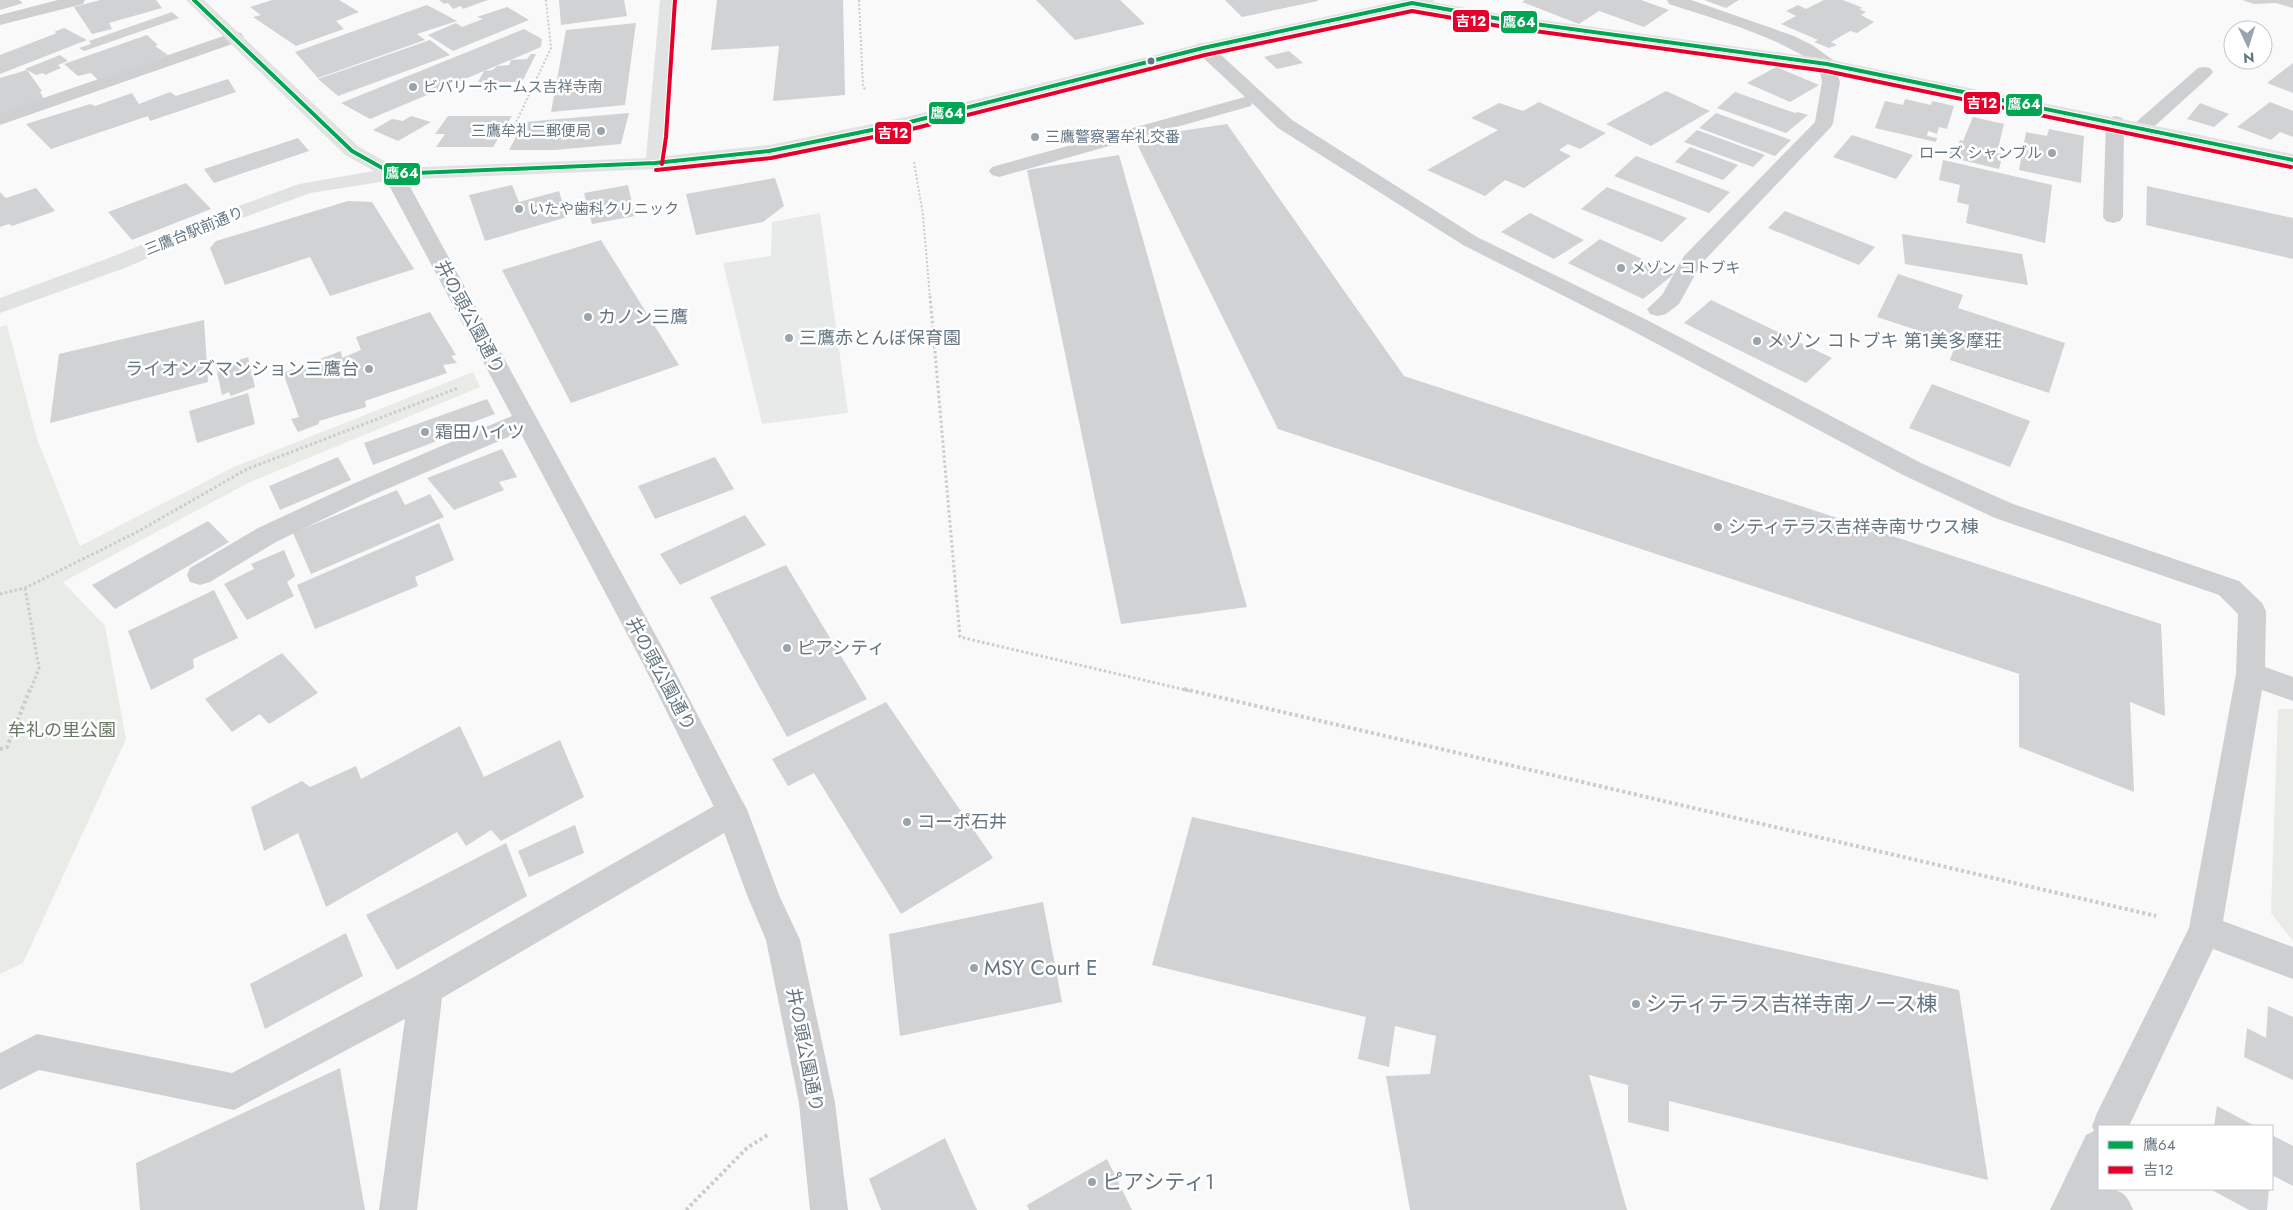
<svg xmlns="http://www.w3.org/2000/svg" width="2293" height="1210" font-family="Jost,'Noto Sans JP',sans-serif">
  <rect width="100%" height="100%" fill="#f9f9f9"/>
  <path fill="#e8e9e9" d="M820,213L848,413L762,424L723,263L771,256L772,222Z"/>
  <path fill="#e8ebe6" d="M7,325L37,439L80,546L234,467L473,372L480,387L248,483L63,582L105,626L126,739L23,963L0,974V327Z
    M2278,709H2293V941L2271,913Z"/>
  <path fill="#d0d2d3" d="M0,0H19L23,3L0,10Z
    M100,0H156L162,8L109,23L112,29L92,34L74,7Z
    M272,0H339L359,12L336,21L344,29L296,46L253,17L261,15L250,7Z
    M439,0H488L463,9L461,6L453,9L448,3L444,4Z
    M559,0H624L627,16L561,25Z
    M717,0H843L845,95L773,101L779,46L711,50Z
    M1036,0H1120L1145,24L1075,40Z
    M1225,0H1318V1L1242,17Z
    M1525,0H1641L1669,10L1644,27L1599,11L1579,24L1522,2Z
    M1704,0H1739L1726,8Z
    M1824,0H1843L1863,8L1859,9L1866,12L1861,15L1874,22L1857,33L1850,31L1831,42L1837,45L1829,48L1814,42L1818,40L1781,24L1796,16L1786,11L1798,5L1806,9Z
    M2242,0H2293V8L2276,3L2254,4Z
    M427,5L457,21L417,34L425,40L318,78L295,52Z
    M507,7L529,20L453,51L428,35L456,23L462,27L483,19L477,17Z
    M172,12L179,18L84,51L79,48L91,44L89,41Z
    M636,23L625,105L551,112L566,30Z
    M64,28L87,40L0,74V55L57,33L54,32Z
    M524,29L542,39L541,47L370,119L341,103Z
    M147,35L158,45L155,46L168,55L98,80L91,73L78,76L64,64Z
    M430,40L450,55L338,96L318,79Z
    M1289,51L1303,63L1277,69L1264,57Z
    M531,54H536L522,82H478L484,71L493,70L497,66L509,65L511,60L527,59Z
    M60,55L68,61L58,65L61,68L45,75L43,73L36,75L27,70L42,91L40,92L44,99L0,113V78L27,70L25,69Z
    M2293,63V93L2267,83Z
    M1776,67L1819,85L1790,102L1747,83Z
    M228,79L236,92L150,121L148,116L51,149L26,124L90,104L95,106L132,93L139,104L170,92L176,96Z
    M1666,91L1710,111L1651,146L1606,124Z
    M1735,92L1795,113L1798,112L1808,115L1786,133L1717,108Z
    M1905,99L1931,105L1932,101L1954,106L1947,129L1939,127L1937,134L1928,131L1927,136L1937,138L1936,142L1875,128L1885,101L1903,105Z
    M1539,102L1606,133L1580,149L1568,144L1559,150L1571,156L1524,188L1505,180L1485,196L1427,170L1498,130L1471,118L1499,103L1523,111Z
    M2270,102L2293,111V137L2280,132L2271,140L2237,127Z
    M2200,103L2229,114L2214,127L2187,119Z
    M629,113L621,144L555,150H509L524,122Z
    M1716,113L1791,140L1775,156L1699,128Z
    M411,116L431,122L398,141L373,130L392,119L403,121Z
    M448,116H512L493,147H436L445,134H435Z
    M1973,117L2004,124L1997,153L2003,154L1999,169L1949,157L1951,149L1956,150L1960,140L1963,141Z
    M1227,124L1404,376L2161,624L2165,716L2130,702L2134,792L2019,747V674L1278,429L1134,138Z
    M2049,129L2084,136L2081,183L2019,170L2026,132L2047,136Z
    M1697,130L1765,155L1753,167L1684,142Z
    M1852,135L1913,155L1896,179L1833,157Z
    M298,138L309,151L214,183L204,169Z
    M1690,147L1738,165L1723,180L1675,162Z
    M1119,155L1247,607L1121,624L1027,170Z
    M1636,156L1730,192L1709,213L1614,176Z
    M1943,160L2052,185L2045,243L1966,223L1969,205L1957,202L1960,185L1939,180Z
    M775,178L784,206L763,222L696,235L686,194Z
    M186,183L211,209L132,240L108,212Z
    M512,185L519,202L559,191L567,217L485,241L469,195Z
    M628,185L635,216L592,224L584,193Z
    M2147,186L2293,218V259L2146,225Z
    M1607,187L1687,218L1662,242L1581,209Z
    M36,188L55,211L12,226L9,224L0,227V192L6,198Z
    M348,201L372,202L414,269L330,296L310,257L225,285L210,248L216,241Z
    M1785,211L1875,247L1859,265L1768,228Z
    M1530,213L1584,240L1554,259L1501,232Z
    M1902,234L2022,254L2028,285L1905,264Z
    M1600,239L1674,274L1643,299L1568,263Z
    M601,240L679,365L571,403L502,270Z
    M1898,274L1963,295L1958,308L2065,343L2049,393L1950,360L1956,343L1877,317Z
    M1711,300L1832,358L1806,383L1684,323Z
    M430,312L456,355L451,356L457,363L443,365L447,373L365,401L366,407L319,421V424L298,432L291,419L299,417L283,373L341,351L342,358L361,350L356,337Z
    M204,320L208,382L50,423L59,354Z
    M248,357L255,387L231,396L229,392L222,395L216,367Z
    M1932,384L2030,421L2010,467L1909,428Z
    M248,393L255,424L197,443L189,411Z
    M487,399L495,414L454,429L453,435L373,465L364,443Z
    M502,449L517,477L499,482L504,490L454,510L427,478Z
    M338,457L351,480L280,510L269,486Z
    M715,457L734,489L655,519L638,486Z
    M397,490L405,505L430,494L444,517L311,574L293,533Z
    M745,515L766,545L680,585L660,554Z
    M208,521L229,542L115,609L92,585Z
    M439,523L454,560L415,577L418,586L315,629L297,585Z
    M284,550L295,576L287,582L294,596L247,620L224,584L254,569L251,564Z
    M786,565L867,699L787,737L710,597Z
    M214,590L238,638L193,659L194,668L151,690L128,631Z
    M282,653L318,693L269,724L260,714L232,732L205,699Z
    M886,702L993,858L901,914L814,773L788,786L772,759Z
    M460,726L484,777L560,740L584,797L501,841L491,830L466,846L457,832L326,907L298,833L264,851L251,807L302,781L310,787L356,766L361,779Z
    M1192,817L1959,990L1988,1180L1669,1101V1132L1628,1122V1085L1589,1075L1627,1210H1410L1386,1076L1430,1074L1436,1036L1395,1026L1389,1067L1358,1059L1366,1017L1152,965Z
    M575,825L584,853L529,877L518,851Z
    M506,843L527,896L397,970L366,915Z
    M1043,902L1062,1002L900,1036L889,934Z
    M346,933L363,976L265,1029L250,984Z
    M2268,1006L2293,1017V1080L2244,1057L2247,1028L2266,1038Z
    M340,1068L365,1210H140L136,1163Z
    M2217,1106L2255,1126H2214Z
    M2272,1135L2293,1146V1186L2272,1175Z
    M945,1138L977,1210H881L869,1179Z
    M1107,1159L1132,1210H1029L1027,1205Z
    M2210,1189H2269L2267,1210H2249Z"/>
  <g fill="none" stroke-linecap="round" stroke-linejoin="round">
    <path stroke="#cbcccd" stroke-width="2" stroke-dasharray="2 2" stroke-linecap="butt" d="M859,0L863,87L866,90
      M513,129L551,48L546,0
      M914,162L923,215L930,298"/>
    <path stroke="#cbcccd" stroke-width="3" stroke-dasharray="2.5 2.5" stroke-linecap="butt" d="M930,296L960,637L1190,691
      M25,588L39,668L30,691
      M0,594L25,588L137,532L247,469L458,388"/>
    <path stroke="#cbcccd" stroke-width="4" stroke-dasharray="3 3" stroke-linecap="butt" d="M1184,689L2156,916
      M0,749L7,747L30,689
      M686,1210L747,1148L769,1134"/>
    <path fill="#cecfd0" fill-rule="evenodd" d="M235,32L241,33L244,37L241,41L0,125V113Z
      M2204,67L2210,68L2213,72L2210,76L2148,132L2141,134L2134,132L2132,128L2134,124L2198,68Z
      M2115,116L2122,118L2124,122L2123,217L2120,221L2113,223L2106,221L2103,217L2106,122L2108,118Z
      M732,798L743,802L748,812L743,822L442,998L417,1210H379L405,1019L234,1110L39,1070L0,1090V1053L37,1034L232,1073L414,977L721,802Z"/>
    <path fill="#cecfd0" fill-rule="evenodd" d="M58,0H85L83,4L0,25V15Z
      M1667,0H1691L1794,36L1812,45L1833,60L1840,82L1833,123L1831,127L1701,264L1679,304L1666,314L1658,316L1650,314L1647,309L1662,295L1684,256L1815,122L1822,82L1819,66C1775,35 1720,21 1669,4Z
      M1203,43L1209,44L1292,120L1477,237L1647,320L1921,463L2013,504L2239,581L2262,603L2266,611L2265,667L2293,677V701L2262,690L2223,921L2293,947V979L2213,949L2129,1126H2099V1189C2119,1189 2126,1191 2133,1210H2050L2086,1135L2094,1131L2092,1126L2097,1113L2189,928L2236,674L2238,614L2219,595L1995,518L1903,475L1631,330L1463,245L1278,128L1252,103L1251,106L1006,175L999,177L992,175L989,171L992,167L1245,97L1197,52L1194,48L1197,44Z
      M393,168L400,170L403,174L666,654L748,812L779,895L800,940L835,1103L848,1210H810L799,1103L766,940L747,895L717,813L643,664L520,432L373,495L276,542L210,582L200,585L190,582L187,575L190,568L258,528L355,483L512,416L383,174L386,170Z"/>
    <path fill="#e1e2e2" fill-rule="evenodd" d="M186,0H204L359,147L397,168L646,158L660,0H676L666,156L769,145L906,117L1203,43L1403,0H1434L1433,2L1506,15L1827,59L2293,154V166L1827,69L1506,25L1412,8L1204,53L906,129L769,157L655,169L393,180L310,193L226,224L125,268L0,313V298L109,258L212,216L299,184L374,171L345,155Z"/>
    <g stroke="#fff" stroke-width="6">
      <path id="bus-1" d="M194,0L352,151L393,174L655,163L769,151L906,123L1203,48L1412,3L1506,20L1827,64L2293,160"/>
    </g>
    <g stroke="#fff" stroke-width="6">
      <path id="bus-2" d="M662,164L666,137L675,0
        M656,170L771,158L908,130L1205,55L1412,11L1505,27L1826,71L2291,167"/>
    </g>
    <use href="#bus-1" stroke="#00a651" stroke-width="4"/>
    <use href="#bus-2" stroke="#e4002b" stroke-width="4"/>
  </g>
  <circle fill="#657683" stroke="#fff" stroke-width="2" cx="1151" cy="61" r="4.5"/>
  <g fill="#99a4ac" stroke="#fff" stroke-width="2">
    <circle cx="413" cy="87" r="5"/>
    <circle cx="601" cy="131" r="5"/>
    <circle cx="1035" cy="137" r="5"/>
    <circle cx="2052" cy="153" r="5"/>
    <circle cx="519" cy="209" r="5"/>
    <circle cx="1621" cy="268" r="5"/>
    <circle cx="588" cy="317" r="5"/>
    <circle cx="789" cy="338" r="5"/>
    <circle cx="1757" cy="341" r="5"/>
    <circle cx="369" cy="369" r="5"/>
    <circle cx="425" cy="432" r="5"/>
    <circle cx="1718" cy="527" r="5"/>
    <circle cx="787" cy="648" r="5"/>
    <circle cx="907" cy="822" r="5"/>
    <circle cx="974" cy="968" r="5"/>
    <circle cx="1636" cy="1004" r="5"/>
    <circle cx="1092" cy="1182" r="5"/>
  </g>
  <g text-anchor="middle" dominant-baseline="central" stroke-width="5" stroke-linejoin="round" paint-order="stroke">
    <g font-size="15" fill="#657683" stroke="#fff" text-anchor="start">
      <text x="423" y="87">ビバリーホームス吉祥寺南</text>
      <text x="591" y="131" text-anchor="end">三鷹牟礼二郵便局</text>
      <text x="1045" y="137">三鷹警察署牟礼交番</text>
      <text x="2042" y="153" text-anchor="end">ローズ シャンブル</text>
      <text x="529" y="209">いたや歯科クリニック</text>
      <text x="1631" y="268">メゾン コトブキ</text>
    </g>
    <g font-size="15" fill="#657683" stroke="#fff">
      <text transform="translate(194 231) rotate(-22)">三鷹台駅前通り</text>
    </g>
    <g font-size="18" fill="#657683" stroke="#fff">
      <text transform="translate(470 317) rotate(62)">井の頭公園通り</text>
      <text transform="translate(661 674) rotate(62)">井の頭公園通り</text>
      <text transform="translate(805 1050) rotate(79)">井の頭公園通り</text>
    </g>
    <g font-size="18" fill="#657683" stroke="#fff" text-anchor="start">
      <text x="598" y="317">カノン三鷹</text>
      <text x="799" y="338">三鷹赤とんぼ保育園</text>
      <text x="1767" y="341">メゾン コトブキ 第1美多摩荘</text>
      <text x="359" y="369" text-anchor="end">ライオンズマンション三鷹台</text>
      <text x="435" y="432">霜田ハイツ</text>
      <text x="1728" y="527">シティテラス吉祥寺南サウス棟</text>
      <text x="797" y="648">ピアシティ</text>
      <text x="917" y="822">コーポ石井</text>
    </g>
    <g font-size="18" fill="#687a64" stroke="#fff">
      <text x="62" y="730">牟礼の里公園</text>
    </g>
    <g font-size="21" fill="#657683" stroke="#fff" text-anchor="start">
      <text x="984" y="968">MSY Court E</text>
      <text x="1646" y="1004">シティテラス吉祥寺南ノース棟</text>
      <text x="1102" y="1182">ピアシティ1</text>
    </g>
  </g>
  <g stroke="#fff" stroke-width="2">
    <rect x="1452" y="9" width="38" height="24" rx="5" fill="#e4002b"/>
    <rect x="1500" y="10" width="38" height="24" rx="5" fill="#00a651"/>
    <rect x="1963" y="91" width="38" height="24" rx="5" fill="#e4002b"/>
    <rect x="2005" y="93" width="38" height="24" rx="5" fill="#00a651"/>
    <rect x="928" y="101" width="38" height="24" rx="5" fill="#00a651"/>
    <rect x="874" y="121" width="38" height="24" rx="5" fill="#e4002b"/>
    <rect x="383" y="162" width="38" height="24" rx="5" fill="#00a651"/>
  </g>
  <g font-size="14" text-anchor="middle" font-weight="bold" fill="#fff">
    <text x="1471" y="26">吉12</text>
    <text x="1519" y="27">鷹64</text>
    <text x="1982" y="108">吉12</text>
    <text x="2024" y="109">鷹64</text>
    <text x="947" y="118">鷹64</text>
    <text x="893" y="138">吉12</text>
    <text x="402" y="178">鷹64</text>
  </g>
  <rect x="2098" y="1125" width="175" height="65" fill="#ffffff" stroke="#c1c8cd"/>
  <rect x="2108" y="1141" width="25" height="8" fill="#00a651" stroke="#c1c8cd"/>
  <text x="2143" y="1150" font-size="15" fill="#657683">鷹64</text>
  <rect x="2108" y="1166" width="25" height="8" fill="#e4002b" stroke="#c1c8cd"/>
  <text x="2143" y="1175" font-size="15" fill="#657683">吉12</text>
  <g transform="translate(2248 45) rotate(176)"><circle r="24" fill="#ffffff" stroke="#c1c8cd"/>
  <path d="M0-4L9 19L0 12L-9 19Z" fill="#99a4ac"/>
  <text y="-8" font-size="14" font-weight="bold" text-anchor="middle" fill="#657683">N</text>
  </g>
</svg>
